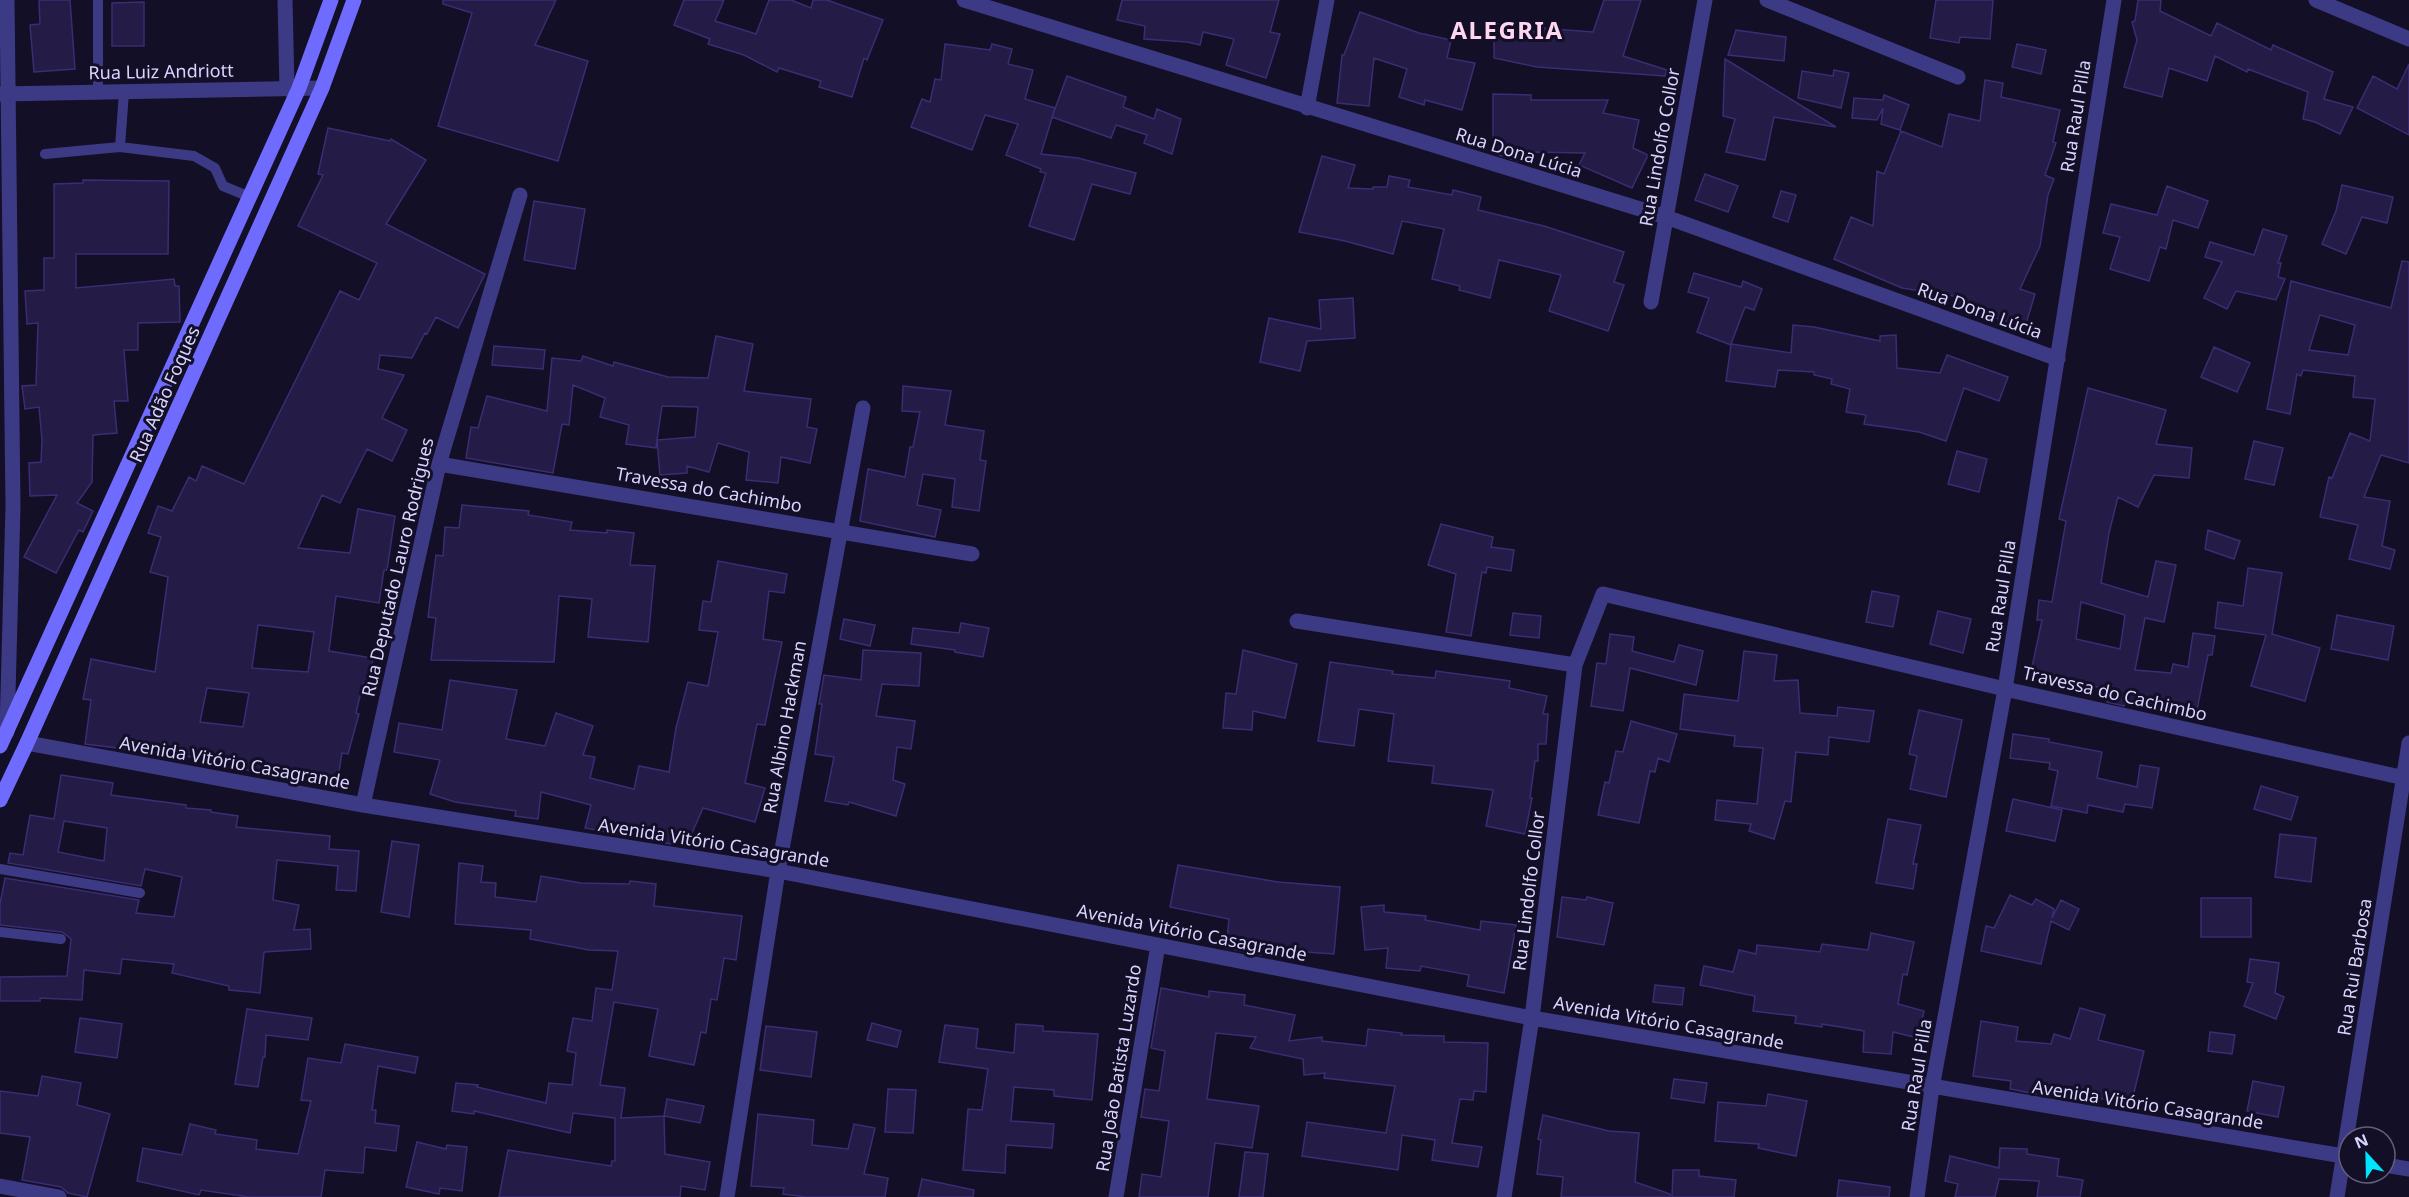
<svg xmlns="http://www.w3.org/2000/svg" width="2409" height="1197" font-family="'Noto Sans',sans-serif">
  <rect width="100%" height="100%" fill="#130f26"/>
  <path fill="#241b47" stroke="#3b2d73" stroke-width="1.5" fill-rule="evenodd" d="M39,0H70L75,69L34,72L30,25L40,24Z
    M443,0H556L535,45L588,61L558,161L438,126L472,13L443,4Z
    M684,0H724L715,21L756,34L769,0H791L811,8L813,0H827L883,20L867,60L864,58L852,97L819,87L821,81L779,68L777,72L744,55L708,44L710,39L674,25Z
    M1122,0H1279L1270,32L1280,34L1266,78L1226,65L1234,39L1203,32L1200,45L1187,42L1144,39L1145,26L1117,20Z
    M1604,0H1641L1623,56L1667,70L1665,76L1537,67L1494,58V23L1541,33V28L1593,32Z
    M1936,0H1993L1990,39L1960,37L1959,43L1930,38Z
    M2138,0H2161L2160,11L2211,36L2217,23L2271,50L2273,45L2333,72L2324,99L2353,107L2340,134L2315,122L2303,119L2308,92L2248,69L2247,72L2215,56L2207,81L2169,68L2162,97L2124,87L2137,40L2132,22L2135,21Z
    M144,2V46H112V3Z
    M1360,12L1419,33L1451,40L1447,58L1475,63L1462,110L1425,100L1424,105L1399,97L1407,69L1374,58L1369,106L1337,103L1342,55H1344Z
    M1736,30L1786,37L1784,61L1728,55Z
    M945,44L990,50L992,44L1012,49L1008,64L1033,70L1025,99L1055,108L1041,154L1078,158L1136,173L1130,194L1092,184L1074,240L1029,226L1046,173L1040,172L1041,169L1006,155L1018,124L985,115L972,150L911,127L922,99L930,102L935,79L941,80Z
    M2017,44L2046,50L2041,74L2012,67Z
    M1725,59L1836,127L1774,117L1765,160L1726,152L1735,119L1723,116Z
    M2409,64V135L2357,108L2373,76L2397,89Z
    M1834,70L1849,73L1841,108L1798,98L1802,71L1833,76Z
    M1067,76L1126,97L1123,107L1154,119L1157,109L1181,119L1172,154L1144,143L1147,135L1116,125L1111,138L1052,117Z
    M1985,80L2003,83L2001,97L2060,110L2053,142L2056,143L2045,175L2054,179L2048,195L2040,246L2020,289L2035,294L2025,327L1957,306L1960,297L1902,288L1834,259L1851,217L1873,226L1877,171L1884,174L1901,131L1942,147L1949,114L1980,121Z
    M1493,94L1531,95V100H1608L1603,113L1639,120L1633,148L1648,155L1632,188L1579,165L1585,153L1531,152V161H1517L1493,153Z
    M1884,95L1909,105L1900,130L1881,124L1883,108L1877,120L1852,118L1854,98L1883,100Z
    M328,128L390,141L391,139L426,160L386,224L485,274L458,328L436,317L427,334L425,333L412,358L380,355L378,369L404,375L382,418L407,430L392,461L367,449L340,503L322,495L298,548L350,553L358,509L395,516L387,570H384L379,603L336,596L329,651L373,658L369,684L363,683L356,713L359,714L348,754L342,753L338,778L266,768L265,774L232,767L233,762L85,744L91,700L83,699L91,659L155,672L168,577L150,572L161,537L148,533L158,506L172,511L189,477L196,481L202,466L244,484L340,291L359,300L377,263L298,226L323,175L318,174ZM258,625L314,632L308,672L252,668ZM207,688L249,693L243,727L200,722Z
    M1322,156L1355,165L1348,188L1373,189V187H1387L1389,176L1410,180L1408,187L1452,195L1453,190L1481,197L1478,210L1544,226L1624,252L1614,282L1624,285L1608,331L1549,311L1561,275L1499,260L1490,298L1459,290L1460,286L1432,279L1444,229L1402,221L1393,254L1345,241L1299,232Z
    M1705,174L1738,186L1728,212L1695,200Z
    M83,180L169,181L168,254H76V288L174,279L175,286H179L180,322L138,323V350H124L128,401H114L117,433L93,435L92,482L77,503L93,511L83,532L79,530L56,573L24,557L57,495L30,496L29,463L41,462L42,440L39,407L25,409L22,386L36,385L38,323L27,324L25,291L44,290V258H54V184L83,183Z
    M2342,185L2393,197L2387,223L2362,217L2346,254L2322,244L2336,211Z
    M2167,186L2208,201L2198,228L2173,220L2166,249L2160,247L2149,281L2110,269L2120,237L2103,233L2111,204L2157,215Z
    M1781,191L1796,195L1788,222L1773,217Z
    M534,201L585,209L575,269L524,260Z
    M2263,229L2287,236L2278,263H2281L2278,277L2285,279L2276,300L2236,291L2227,309L2204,298L2222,262L2205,257L2210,242L2254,255Z
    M2402,261L2409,262V463L2381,455L2364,497L2390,501L2382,546L2395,550L2390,569L2349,559L2358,525L2320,517L2329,477L2332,478L2350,433L2370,441L2375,399L2353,397L2355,376L2303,370L2301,376L2297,374L2290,414L2267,409L2291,281L2391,308ZM2320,315L2355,325L2348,355L2309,350Z
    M1694,273L1741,287L1743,281L1762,289L1754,310L1745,307L1731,344L1791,353L1793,325L1814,327L1880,341V336L1896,335L1897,368L1940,373L1947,355L2008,377L1999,401L1964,388L1946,441L1919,432L1864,424L1866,415L1846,412L1850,389L1831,384L1832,379L1814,375V372L1778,370L1775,387L1726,381L1731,345L1697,332L1709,298L1688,292Z
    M1353,298L1355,338L1307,341L1300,371L1260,362L1269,318L1321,329L1319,300Z
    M716,336L753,344L744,391L811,399L807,427L817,429L810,463L781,457L778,483L746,480L749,452L718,443L709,472L687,466V473L660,475L657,440L656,448L626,444L629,425L600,417L605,398L573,385L569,425L562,424L553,473L466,458L471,427L478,428L487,396L547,411L552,358L581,361L583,356L613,366L614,362L668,377L708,378ZM662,406L698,407L695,437L657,440Z
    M494,346L545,350L543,369L492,365Z
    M2214,347L2250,363L2237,392L2201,377Z
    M903,386L951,391L945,425L984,431L980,460L986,461L979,511L952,507L955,479L923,474L917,505L941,510L935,537L860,521L868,469L905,477L910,447H913L920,412L902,411Z
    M2088,388L2166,410L2156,444L2192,448L2189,478L2154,475L2138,507L2118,497L2109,533L2101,583L2148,597L2156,561L2176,565L2164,622L2145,618L2135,670L2171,673L2173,664L2188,667L2193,633L2215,636L2212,655H2208L2197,710L2126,699L2124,706L2107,702L2110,690L2031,672L2042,620H2037L2039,600L2052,602L2066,521L2059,519ZM2081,602L2125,615L2120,649L2076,639Z
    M2254,441L2283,448L2274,485L2245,479Z
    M1957,451L1987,459L1979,492L1948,484Z
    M462,505L529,511L528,515L572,522L570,530L607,533V530L634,533L630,565L655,566L648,642L588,637L592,599L559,596L554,662L431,660L436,618L428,617L436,555L443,556L445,527L459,528Z
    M1441,524L1493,537L1491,547L1514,550L1511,571L1487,567L1486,573L1482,572L1471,636L1446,632L1456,574L1428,565Z
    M2208,530L2240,541L2234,559L2205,549Z
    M718,561L787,574L784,593L769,591L763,639L782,642L765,725L757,724L745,783L765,788L755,822L703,808L689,840L673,833L671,844L585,828L591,805L541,792L538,819L515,816L516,811L455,802L430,794L440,760L394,752L399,723L442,730L450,680L517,690L506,739L545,746L556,713L593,726L583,755L595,757L590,778L634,789L639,766L669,772L676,728L688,682L708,686L718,632L699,630L703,601L711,602Z
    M2248,568L2282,573L2272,634L2320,648L2305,701L2251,686L2266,635L2215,628L2218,602L2243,606Z
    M1872,591L1899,596L1893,627L1866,622Z
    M1938,611L1971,619L1963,653L1930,644Z
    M1513,613L1541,616L1539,638L1510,635Z
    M2337,615L2394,626L2388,660L2331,649Z
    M844,619L875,625L870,646L840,639Z
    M961,623L989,628L983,657L955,652V650L911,644L913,628L959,633Z
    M1610,634L1634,637L1632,651L1674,662L1679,645L1703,651L1696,685L1630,668L1623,711L1591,706L1597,663L1606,664Z
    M863,650L921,653L919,686L882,684L876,716L915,721L911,749L897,747L893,780L905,784L896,816L849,802L848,805L825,801L834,757L815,754L822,704H819L824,675L861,680Z
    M1243,650L1297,664L1285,718L1253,711L1252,730L1223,728L1226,693L1236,694Z
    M1744,651L1777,655L1774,681L1798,680L1800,713L1837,716L1838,707L1874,711L1869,742L1829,737L1828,755L1796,752L1791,802L1785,801L1774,839L1749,831L1751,824L1715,820L1717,800L1757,804L1763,748L1734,746L1735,736L1680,729L1684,694L1738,701Z
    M1330,662L1393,671L1392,674L1435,678L1436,671L1510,681L1509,688L1547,696L1543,714H1548L1546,744H1538V761H1535L1530,798H1532L1525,834L1486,826L1493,790L1432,783L1434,766L1388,761L1394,714L1359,709L1354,746L1318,741Z
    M1919,710L1962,720L1946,797L1910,789L1917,756L1909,754Z
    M1631,721L1677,734L1669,762L1658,758L1655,772L1650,771L1639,823L1598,815L1605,782L1609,783L1616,751L1623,752Z
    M2013,734L2049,739V742L2102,752L2097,778L2137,787L2140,765L2159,768L2152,808L2125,804L2123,812L2088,805L2087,813L2051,806L2058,771L2049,769L2050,763L2010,758Z
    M61,775L113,783L111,795L186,805V808L211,810V812L238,816L236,827L330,836L329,849L359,851L356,891L336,890L338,866L277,860L273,900L299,905L294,930L310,929L311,949L264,952L260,993L229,990V986L172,973L174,964L122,959L120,974L84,970L82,1000L40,998V1001H0V977L67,976L71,939L62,932L0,925V904L5,878L139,900L136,913L174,917L182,877L145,869L141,886L8,863L10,853L23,855L30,815L54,819ZM64,821L107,828L104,861L58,852Z
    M2261,786L2298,797L2291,820L2254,809Z
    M2013,799L2062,810L2055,841L2006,831Z
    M1888,819L1921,825L1913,864H1917L1913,889L1876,883Z
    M2280,834L2316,838L2311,882L2275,877Z
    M392,841L419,845L409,917L381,912Z
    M459,863L483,866L481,882L496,883L495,897L536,902L541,876L581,883L629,884L630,881L656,884L654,906L742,916L736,960L724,958L717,1000L711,999L706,1033L701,1032L694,1065L649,1056L658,1009L614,1002L600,1085L625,1088L621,1118L664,1116L665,1154L710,1162L705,1190L681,1186L680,1197H499L508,1150L611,1166L612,1161H615V1118L573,1113L570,1133L474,1111V1114L452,1111L456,1083L478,1085L477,1087L546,1103L549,1083L572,1085L576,1053L567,1051L573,1018L592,1021L596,988L612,990L618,951L589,950L530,939L531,930L455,924Z
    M1178,865L1278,882L1340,887L1334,954L1262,949L1261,955L1226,948L1229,919L1170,907Z
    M2010,895L2032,905L2036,899L2054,909L2052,918L2061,900L2079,909L2069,930L2051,921L2041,964L1981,951L1986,926L1994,928Z
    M1562,897L1586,900L1587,897L1613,903L1604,945L1557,937Z
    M2201,898H2251V937H2201Z
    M1384,905V912L1426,916L1425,920L1480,930L1481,921L1516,925L1504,993L1467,986L1469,975L1421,966L1420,971L1386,968L1388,948L1365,950L1361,907Z
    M1871,933L1914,942L1907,975L1903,974L1898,1004L1924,1011L1918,1038L1893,1032L1891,1054L1863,1052L1864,1031L1822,1024V1027L1795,1023L1796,1016L1753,1011L1755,996L1700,985L1704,966L1733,972L1739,950L1756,954L1757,945L1820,952L1822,944L1868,950Z
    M2250,959L2279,963L2275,993L2284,997L2276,1019L2244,1006L2253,983L2247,982Z
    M1655,985L1684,988L1682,1005L1653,1002Z
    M1161,988L1209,997V991L1245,995L1244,1005L1295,1015L1289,1041L1322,1037V1041L1366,1046L1368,1029L1402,1033L1401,1035L1444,1036V1042L1488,1043L1486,1092L1474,1091L1473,1100L1460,1099L1452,1143L1482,1147L1478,1167L1432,1160L1435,1140L1402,1135L1398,1170L1302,1156L1307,1122L1386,1133L1395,1086L1324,1078L1325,1073L1304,1075L1303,1059L1250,1048L1256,1037L1216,1033L1207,1099L1259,1106L1252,1148L1215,1143L1208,1197H1139L1142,1174L1161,1177L1169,1121L1141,1117L1145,1089L1159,1091L1165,1051L1151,1048Z
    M2080,1008L2105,1015L2098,1040L2144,1051L2131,1105L2106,1099L2068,1096L2037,1087L2036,1094L2010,1089L2011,1081L1973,1076L1981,1021L2018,1027L2016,1041L2051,1044L2054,1034L2070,1039Z
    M247,1009L312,1018L308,1040L266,1035L265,1057H263L258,1087L235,1084Z
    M80,1018L122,1024L117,1058L75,1052Z
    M872,1023L901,1031L897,1047L867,1040Z
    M1016,1024L1043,1026V1031L1098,1034L1092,1100L1054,1096V1090L1014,1087L1011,1121L1054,1124L1052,1148L1006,1145L1005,1173L963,1170L968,1109L982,1110L988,1069L939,1062L945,1025L978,1029L976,1048L1014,1053Z
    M766,1026L817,1032L811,1077L760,1070Z
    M2210,1032L2235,1035L2232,1054L2208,1051Z
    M345,1044L418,1057L415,1073L378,1066L372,1110H376L375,1123L399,1126L396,1151L365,1147L363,1173L325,1170L321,1197H249L201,1190L199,1195L137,1181L143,1148L182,1155L190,1124L216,1130L215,1134L257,1140L256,1149L298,1154L311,1101L301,1100L308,1058L341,1063Z
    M42,1076L81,1083L77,1105L110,1114L87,1197L68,1193L61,1187L22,1180L30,1137L0,1133V1091L38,1096Z
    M1674,1079L1707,1083L1704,1103L1671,1098Z
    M2253,1081L2284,1087L2278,1117L2247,1111Z
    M888,1089L916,1090L913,1133L885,1132Z
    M1768,1094L1807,1101L1796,1156L1758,1148L1759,1144L1715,1141L1718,1102L1766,1106Z
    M667,1099L704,1106L700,1123L664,1116Z
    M758,1114L814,1120L812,1145L848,1149L854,1124L875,1128L864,1174L888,1178L885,1197H806L783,1194L784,1188L751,1186Z
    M1543,1115L1609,1131L1639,1133L1635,1182L1670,1194V1197H1561L1563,1177L1537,1174L1541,1140L1538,1139Z
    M417,1142L446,1149L447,1145L467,1147L462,1191L440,1188L439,1194L406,1187Z
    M2000,1148L2027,1149V1154L2059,1159L2057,1176L2083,1180L2080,1197H2037L2039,1181L1999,1179L1995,1197H1955L1958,1184L1945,1181L1950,1156L1999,1168Z
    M1245,1152L1268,1154L1263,1197H1239Z
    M1673,1170H1699V1176L1736,1180L1734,1197H1672Z
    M922,1179L974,1190L973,1197H918Z
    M1839,1180L1890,1187L1889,1197H1837Z"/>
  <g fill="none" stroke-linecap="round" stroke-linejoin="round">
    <path stroke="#3d3a85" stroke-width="10" d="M98,0V92
      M120,147L124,92
      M45,154L120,147L194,156L215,168L223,186L250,197
      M0,869L140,893
      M0,932L61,939"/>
    <path stroke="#3d3a85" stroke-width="15" d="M285,0L287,89
      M964,0L1666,217L2058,359
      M1767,0L1958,77
      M2316,0L2409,39
      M1307,108L1327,0
      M1651,302L1705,0
      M439,464L972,554
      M1297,621L1575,665
      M27,743L363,805L778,871L1532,1018L2349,1157
      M363,805L439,464L520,195
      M2385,1165L2409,1169
      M0,1186L59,1197
      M727,1197L778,871L863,408
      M1116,1197L1158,945
      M1504,1197L1532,1018L1575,665L1603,594L2005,689L2409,779
      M1917,1197L1932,1088L2005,689L2114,0"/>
    <path stroke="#3d3a85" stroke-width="15" d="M0,94L322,88
      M7,732L13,506L7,0
      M2337,1197L2409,743"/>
    <path stroke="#6f6bff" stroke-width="15" d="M0,746L299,88L331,0
      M0,800L27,743L322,88L354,0"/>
  </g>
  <g text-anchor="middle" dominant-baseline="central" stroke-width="6" stroke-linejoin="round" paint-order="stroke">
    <g font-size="18" fill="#d9d4ff" stroke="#130f26">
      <text transform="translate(161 71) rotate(-1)">Rua Luiz Andriott</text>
      <text transform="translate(2075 116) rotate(-81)">Rua Raul Pilla</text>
      <text transform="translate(1659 147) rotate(-80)">Rua Lindolfo Collor</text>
      <text transform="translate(1519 152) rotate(17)">Rua Dona Lúcia</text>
      <text transform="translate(1980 310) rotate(20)">Rua Dona Lúcia</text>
      <text transform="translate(164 394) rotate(-66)">Rua Adão Foques</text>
      <text transform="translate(709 489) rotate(10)">Travessa do Cachimbo</text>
      <text transform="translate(397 567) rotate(-77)">Rua Deputado Lauro Rodrigues</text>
      <text transform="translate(2000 596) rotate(-81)">Rua Raul Pilla</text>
      <text transform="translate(2115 693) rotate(13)">Travessa do Cachimbo</text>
      <text transform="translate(784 727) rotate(-80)">Rua Albino Hackman</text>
      <text transform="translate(235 762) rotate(10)">Avenida Vitório Casagrande</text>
      <text transform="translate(714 842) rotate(9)">Avenida Vitório Casagrande</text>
      <text transform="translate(1528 891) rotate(-83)">Rua Lindolfo Collor</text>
      <text transform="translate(1192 932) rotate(11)">Avenida Vitório Casagrande</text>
      <text transform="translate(2354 967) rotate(-81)">Rua Rui Barbosa</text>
      <text transform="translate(1669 1022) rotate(10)">Avenida Vitório Casagrande</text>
      <text transform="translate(1118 1068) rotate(-81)">Rua João Batista Luzardo</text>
      <text transform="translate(1916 1075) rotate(-81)">Rua Raul Pilla</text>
      <text transform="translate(2148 1104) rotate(9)">Avenida Vitório Casagrande</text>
    </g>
    <g font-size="24" font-weight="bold" letter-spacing="1.5" fill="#ffd6f0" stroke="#130f26">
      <text x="1507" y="29">ALEGRIA</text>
    </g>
  </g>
  <g transform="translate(2367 1155) rotate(338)"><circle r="28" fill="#130f26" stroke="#625e7d" stroke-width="1.5"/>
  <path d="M0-4.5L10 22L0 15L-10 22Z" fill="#00e5ff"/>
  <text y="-9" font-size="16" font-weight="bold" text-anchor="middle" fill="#d9d4ff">N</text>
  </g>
</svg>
